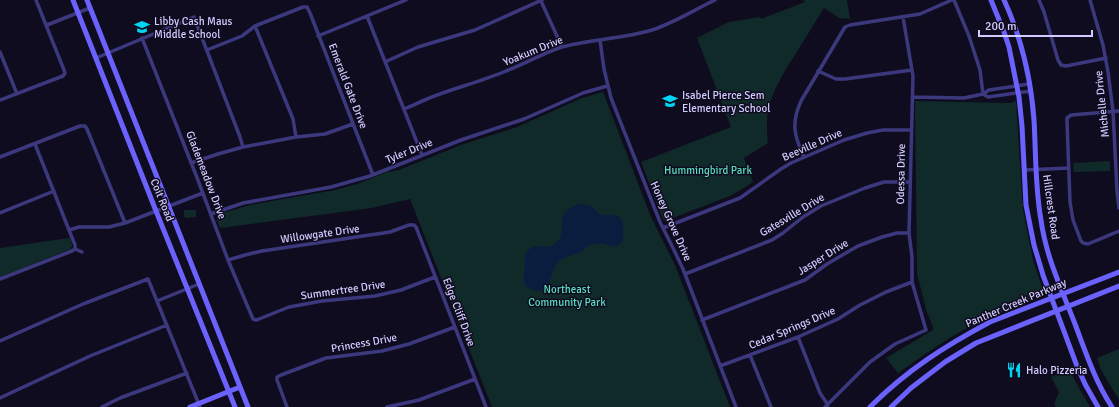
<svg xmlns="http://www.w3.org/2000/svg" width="1119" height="407" font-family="Signika,sans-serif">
  <rect width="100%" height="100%" fill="#100c1f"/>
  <path fill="#102929" d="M804,0H847L850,19L845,18L841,19L824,8L783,74L774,92L768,108L767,117V133L768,143L744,158L753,182L739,191L730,196L665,221L663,220L641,162L731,127L697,38L729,22L760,17L761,19L805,2Z
    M603,92L651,217L675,265L730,407H492L410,199L372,208L220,228L216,217L219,214L250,205L278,200L335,190L357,184L387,172L399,170L461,145L517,127L582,98Z
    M915,101L1011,103L1016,101L1023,209L1033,260L1044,293C1024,306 1000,311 979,322C950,336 924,355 898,373L886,358L933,330V327L926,310L917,273Z
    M1110,161V171L1074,172L1073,163Z
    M184,210H196V217L186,218L184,216Z
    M69,238H70L72,245L71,249L0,277V248Z
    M1119,349V400L1101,370L1097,358Z
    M1069,370L1090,407H1056L1054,404L1059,392L1051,377Z"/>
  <path fill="#0b1d3f" d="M580,204C584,205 589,205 592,207C595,209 596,212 599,214C603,216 607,215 612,215C625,213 623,230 623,239C618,253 607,242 597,243C590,244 585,248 580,253C571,255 562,257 556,265C549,274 552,296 533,290C520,286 524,277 525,267C525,260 523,253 531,248C539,243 548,251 557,242C569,230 551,212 580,204Z"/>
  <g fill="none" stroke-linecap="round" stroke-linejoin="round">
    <path stroke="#3c387e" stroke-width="3.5" d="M954,0L969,36L980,70L983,94
      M1039,0L1044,12L1058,60L1061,65L1066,66L1106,58
      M1090,0L1103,45L1108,72L1113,111L1117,191L1119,208
      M541,1L562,47
      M367,16L422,155
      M47,25L90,8
      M255,26L293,119L296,137
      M318,36L406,0
      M142,38L196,175L228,260L253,319L256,320L259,319L289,307L322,301L375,296L401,290L435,277
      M600,40L604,69L611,98L660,222L673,248L683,269L736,407
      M207,50L242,36L255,26L303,7H307L310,13L373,175
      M0,52L17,94
      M96,58L194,17L240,137L243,147
      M385,62L418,47L475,30L542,0
      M818,71L836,79H845L912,70
      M983,94L988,97L1031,91
      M912,97L964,98L983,94L989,90L1029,84
      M0,100L63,76L65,73L64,70L36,0
      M404,109C416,104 428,98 440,94C462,86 485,80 506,71C525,64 543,53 562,47C591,39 622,39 652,30C674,23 694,10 715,0
      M1119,111L1071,115L1067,118V121L1070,202L1073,220L1081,241L1083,243L1088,244L1119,231
      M35,144L69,230L75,245V249
      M0,157L80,126H85L87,129L125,223
      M804,157C794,136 791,123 801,101L845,27L850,25L920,14L952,0
      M191,163L218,154L243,147L296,137L325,134L353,124
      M1024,170L1069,168
      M0,213L54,191
      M211,214L243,203L331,187L370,176L461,140L524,119L583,93L607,86
      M663,228L740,198L781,169L791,163L844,140L867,133L883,130H911
      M69,230L79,227H109L125,223L203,193
      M75,249L82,252
      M228,260L245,255L262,251L390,232L409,225H414L416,227L486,407
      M685,274L772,240L783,233L803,217L821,206L865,188L884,182H909
      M0,279L72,251L75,249
      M157,301L199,284
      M702,320L805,280L827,264L858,246L882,237L897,233H909
      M798,337L820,393L828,405
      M0,341L83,304L148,279L200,407
      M750,355L771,407
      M720,366L798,337L838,319L860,305L886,292L912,282
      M0,398L90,356L167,325
      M102,407L120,398L187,373
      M287,407L277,380V377L281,375L326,358L382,351L409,344L455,327
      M387,407L419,400L475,379
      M825,407L870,362L895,344L926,330L912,282V257L909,233L913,76L903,17"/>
    <path stroke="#6b62fe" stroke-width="5" d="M73,0L156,211L235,407
      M87,0L248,407
      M991,0L1004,32L1009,47L1019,97L1022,126L1026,205L1034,245L1043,275L1077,366L1085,384L1098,407
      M1004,0C1021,37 1031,79 1034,120C1036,154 1035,187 1041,220C1046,257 1062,290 1075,324C1086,353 1095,381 1112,407
      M190,407L240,387
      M870,407C907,370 945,346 990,322L1119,272
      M891,407L911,388L945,362L976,343L1119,286"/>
  </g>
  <defs>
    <g id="school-bare" transform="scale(1.2)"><path d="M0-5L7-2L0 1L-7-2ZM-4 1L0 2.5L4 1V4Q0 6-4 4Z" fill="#01d5f4" stroke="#100c1f" stroke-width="2.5" paint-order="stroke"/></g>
    <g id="restaurant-bare" transform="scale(1.2)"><path d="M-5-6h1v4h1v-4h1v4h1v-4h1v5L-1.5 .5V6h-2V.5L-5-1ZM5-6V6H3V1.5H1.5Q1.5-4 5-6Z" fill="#01d5f4" stroke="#100c1f" stroke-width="2.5" paint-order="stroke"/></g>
  </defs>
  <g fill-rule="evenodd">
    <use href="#school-bare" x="142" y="27"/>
    <use href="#school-bare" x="670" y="101"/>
    <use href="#restaurant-bare" x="1014" y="370"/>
  </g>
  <g text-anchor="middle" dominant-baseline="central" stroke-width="3" stroke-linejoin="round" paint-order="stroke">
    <g font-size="11" fill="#d2cbff" stroke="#100c1f" text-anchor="start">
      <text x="154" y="21">Libby Cash Maus<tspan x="154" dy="13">Middle School</tspan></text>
      <text x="682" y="95">Isabel Pierce Sem<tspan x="682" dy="13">Elementary School</tspan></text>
      <text x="1026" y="370">Halo Pizzeria</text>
    </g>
    <g font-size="11" fill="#d2cbff" stroke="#100c1f">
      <text transform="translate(533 51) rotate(-22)">Yoakum Drive</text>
      <text transform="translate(348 86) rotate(69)">Emerald Gate Drive</text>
      <text transform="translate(1102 104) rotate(-96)">Michelle Drive</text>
      <text transform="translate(812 145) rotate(-24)">Beeville Drive</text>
      <text transform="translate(409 151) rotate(-22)">Tyler Drive</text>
      <text transform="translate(901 174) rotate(-89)">Odessa Drive</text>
      <text transform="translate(206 175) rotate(69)">Glademeadow Drive</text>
      <text transform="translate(162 200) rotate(68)">Coit Road</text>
      <text transform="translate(1051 207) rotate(82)">Hillcrest Road</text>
      <text transform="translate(792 215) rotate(-31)">Gatesville Drive</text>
      <text transform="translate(671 221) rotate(66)">Honey Grove Drive</text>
      <text transform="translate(320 234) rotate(-8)">Willowgate Drive</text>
      <text transform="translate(823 257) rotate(-32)">Jasper Drive</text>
      <text transform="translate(343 290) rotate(-8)">Summertree Drive</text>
      <text transform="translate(1016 303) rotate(-23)">Panther Creek Parkway</text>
      <text transform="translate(459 312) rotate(69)">Edge Cliff Drive</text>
      <text transform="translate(792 328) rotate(-23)">Cedar Springs Drive</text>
      <text transform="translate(364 343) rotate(-10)">Princess Drive</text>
    </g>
    <g font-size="11" fill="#58dec0" stroke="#100c1f">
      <text x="708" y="170">Hummingbird Park</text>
      <text x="567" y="289">Northeast<tspan x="567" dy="13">Community Park</tspan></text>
    </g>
  </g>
  <path d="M979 30v6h113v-6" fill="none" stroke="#d2cbff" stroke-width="2"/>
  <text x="985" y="30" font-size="12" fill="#d2cbff" stroke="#100c1f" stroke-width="3" paint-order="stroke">200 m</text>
</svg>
